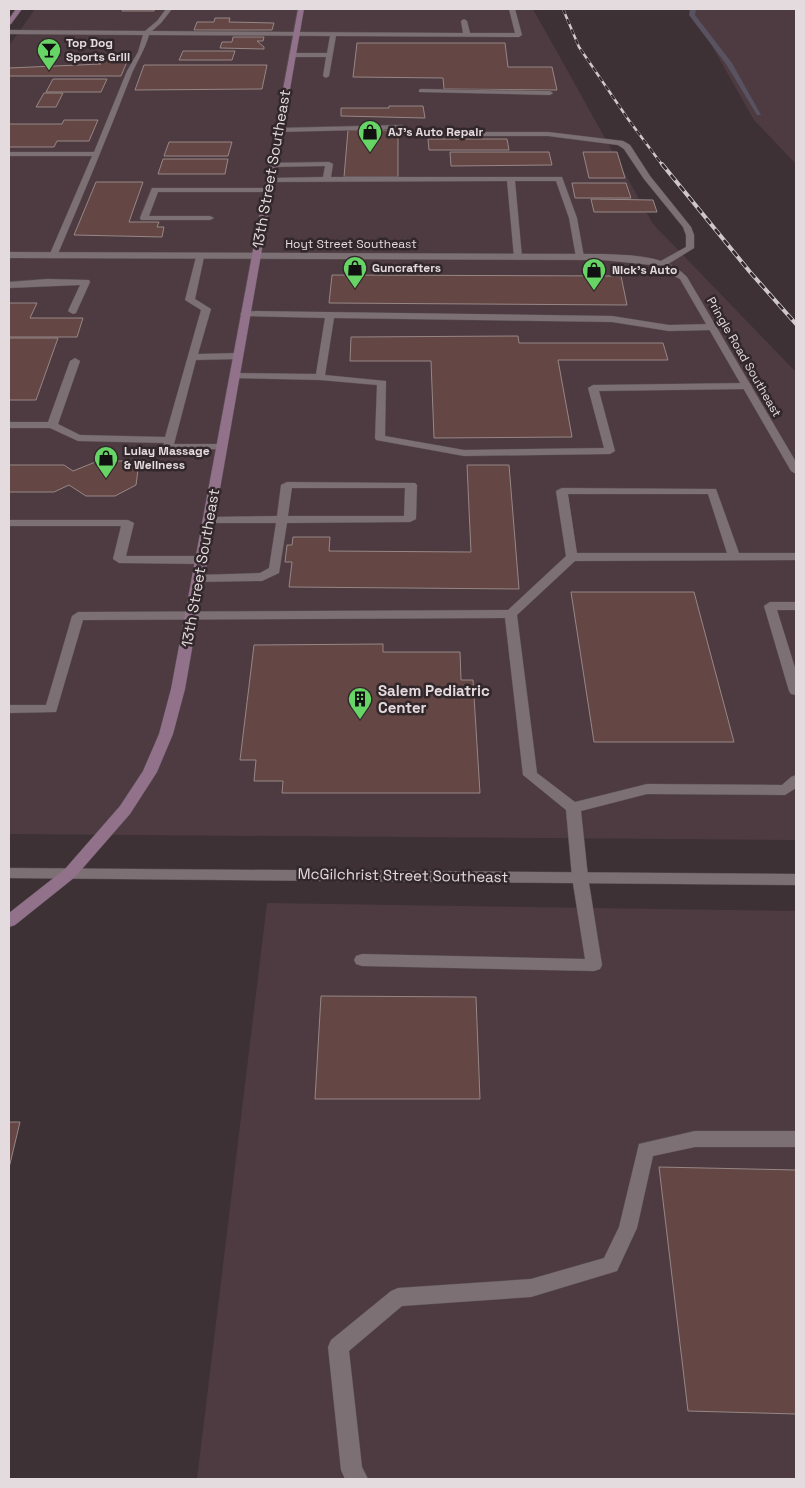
<svg xmlns="http://www.w3.org/2000/svg" width="805" height="1488" font-family="'Space Grotesk',sans-serif">
  <rect width="100%" height="100%" fill="#3d3135"/>
  <path fill="#4d3b41" d="M35,9H533L653,224L796,372V840L9,834V46Z
    M691,9H796V164L754,120Z
    M267,903L796,911V1479H197Z"/>
  <g fill="none" stroke-linecap="round" stroke-linejoin="round">
    <path fill="#595261" fill-rule="evenodd" d="M690,9H696L695,15L732,63L761,115H757L726,64L689,15Z"/>
  </g>
  <path fill="#644744" stroke="#968786" d="M123,9H155L154,11H122Z
    M215,18H230L229,22L274,23L272,30H194L197,22H214Z
    M233,37H264L263,41H257L264,47V49L220,48L222,42H232Z
    M357,43H505L508,67H552L557,90L444,89L443,78L353,77Z
    M183,51H235L232,60H179Z
    M105,57H129L121,76H9V68L101,64L98,63L99,61H103Z
    M144,65H267L262,89L135,90Z
    M53,79H107L101,92H46Z
    M44,93H63L56,107H36Z
    M389,106H423L425,118L341,116V108H389Z
    M64,120H98L89,141H57L54,147H9V124H62Z
    M348,130H398V177H344Z
    M428,139H507L509,150H429Z
    M169,142H232L228,156H164Z
    M450,152H549L552,165L451,166Z
    M583,152H617L625,178H589Z
    M163,159H228L225,174H158Z
    M96,182H143L129,222H159L157,227H164L162,237L74,235Z
    M572,183H626L631,198H575Z
    M591,199L653,200L657,212H594Z
    M332,275L621,276L627,305L329,303Z
    M9,303H37L30,318H83L77,337H9Z
    M518,336L519,343H663L668,360H558L572,437L434,438L431,361H350L351,337Z
    M9,338H58L36,400H9Z
    M98,461H124L138,470L136,485L115,496H86L69,485L54,492H9V465H64L73,471Z
    M467,465H509L519,589L289,587L292,562H285L287,545H292L293,537H330L329,551L471,552Z
    M571,592H694L734,742H594Z
    M383,644V652H460L461,680H473L480,793H282L283,781H254L256,760H240L254,645Z
    M321,996L476,997L480,1099H315Z
    M9,1122H20L9,1168Z
    M659,1167L796,1170V1414L688,1411Z"/>
  <g fill="none" stroke-linecap="round" stroke-linejoin="round">
    <g stroke="#594f52" stroke-width="1">
      <path id="service" d="M166,9H172L161,23L152,31L463,33L461,21L464,19L467,21L470,33H515L509,9H515L522,35L519,37L336,36L329,76L326,78L323,76L326,57H292L289,55L292,53H327L330,36L149,35C145,49 138,60 132,73C108,135 83,195 57,256L50,258L49,256L92,156H9V152H94L127,71L138,52L143,35L9,34V30L145,31L157,21Z
        M421,89L550,91L553,93L550,95L419,92V90Z
        M402,125L415,132H548L623,141L630,145L650,176L691,227L694,235V248L665,266H659V262L686,247V235L683,227L644,179L624,149L618,145L548,136H414L401,129L279,132L275,130L279,128Z
        M329,162L333,164L331,177H562L577,218L584,257L580,260L576,257L569,218L556,181H515L522,257L518,260L514,257L507,181L270,182L266,180L270,178L323,177L325,166L272,167H269V163Z
        M152,188H268L272,190L268,192H158L149,216H210L214,218L210,220H141L140,218Z
        M200,254L204,257L195,299L211,309L198,354L238,353L243,356L238,359L196,360L174,444H221L225,445L226,447L225,449L168,450L163,447L164,443L78,441L50,428H9V422H48L70,361L75,358L80,361L58,424L80,435L165,437L201,310L185,300L196,257Z
        M47,279L89,280L90,282L76,313L73,314L68,311L80,285L9,288V282Z
        M245,311L612,316L669,325L712,324L717,327L712,330L669,331L612,322L334,318L325,375L386,381L385,436L464,450L604,448L588,388L593,385L747,383L752,386L747,389L599,391L615,451L610,454L464,456L376,440L375,438L377,385L320,380L231,378V374L234,373L316,374L325,318L242,316L240,314Z
        M287,482L415,483L417,485L416,519L410,522L287,523L279,573L262,581L194,582L192,579L198,575L260,573L269,568L276,523H209L203,520L209,517L277,516L281,485ZM292,488H405L404,516H288Z
        M562,488L716,489L739,553H796V560L575,561L517,615L537,773L575,802L647,784L782,785L791,777L796,775V788L785,795L647,794L581,811L588,877L602,965L600,969L594,971L362,966L356,964L354,960L356,956L362,954L585,959L572,877L566,810L523,775L505,618L83,620L56,712L9,713V705H46L72,616L78,612L508,610L566,556L556,491ZM568,494H708L727,553H577Z
        M9,520H128L134,523L126,556H201L207,560L201,564L119,563L113,559L121,526H9Z
        M770,602H796V610H777L796,671V695L791,694L789,691L764,606Z
        M695,1131H796V1147H695L653,1156L637,1228L617,1271L531,1297L402,1306L349,1351L362,1467L368,1479H345L341,1470L328,1347L331,1340L391,1291L398,1288L531,1279L604,1258L619,1227L639,1144Z"/>
    </g>
    <g stroke="#594f52" stroke-width="1">
      <path id="tertiary" d="M9,252L602,254C630,255 667,255 687,277L796,462V474L791,471L680,279L652,265L602,260L9,258Z
        M9,868L796,874V885L9,878Z"/>
    </g>
    <g stroke="#594f52" stroke-width="1">
      <path id="secondary" d="M16,9H22L11,24L9,25V19Z
        M298,9H304L185,689L173,734L157,772L130,814L75,877L15,925L9,927V913L65,869L120,806L143,771L159,734L171,689Z"/>
    </g>
    <use href="#service" fill="#7d7074" fill-rule="evenodd"/>
    <use href="#tertiary" fill="#7d7074" fill-rule="evenodd"/>
    <use href="#secondary" fill="#92728b" fill-rule="evenodd"/>
    <g stroke="#cfc7c9" stroke-width="2.5">
      <path id="rail-far1" d="M563,9L579,47L628,119L663,166"/>
    </g>
    <g stroke="#cfc7c9" stroke-width="4">
      <path id="rail" d="M662,164L750,272L796,324"/>
    </g>
    <use href="#rail-far1" stroke="#32272b" stroke-width="2" stroke-dasharray="5.5" stroke-linecap="butt"/>
    <use href="#rail" stroke="#32272b" stroke-width="2.5" stroke-dasharray="7" stroke-linecap="butt"/>
  </g>
  <defs>
    <g id="bar-pin" transform="scale(1.25)"><path d="M0 17L-7.5 6A9.5 9.5 0 1 1 7.5 6Z" fill="#67d466" stroke="#32272b"/><path d="M-6-5H6L.8 .8V4.5H3.5V6h-7V4.5H-.8V.8Z" fill="#111"/></g>
    <g id="shop-pin" transform="scale(1.25)"><path d="M0 17L-7.5 6A9.5 9.5 0 1 1 7.5 6Z" fill="#67d466" stroke="#32272b"/><path d="M-5-2.5h2.3a2.7 3.5 0 0 1 5.4 0H5L5.5 6h-11ZM-1.5-2.5h3a1.5 2.3 0 0 0-3 0Z" fill="#111"/></g>
    <g id="building-pin" transform="scale(1.25)"><path d="M0 17L-7.5 6A9.5 9.5 0 1 1 7.5 6Z" fill="#67d466" stroke="#32272b"/><path d="M-4-6H4V6H1V3H-1V6H-4ZM-2.5-4.3h1.7v1.8h-1.7ZM.8-4.3h1.7v1.8H.8ZM-2.5-1h1.7V.8h-1.7ZM.8-1h1.7V.8H.8Z" fill="#111"/></g>
  </defs>
  <g fill-rule="evenodd">
    <use href="#bar-pin" x="49" y="50"/>
    <use href="#shop-pin" x="370" y="132"/>
    <use href="#shop-pin" x="355" y="268"/>
    <use href="#shop-pin" x="594" y="270"/>
    <use href="#shop-pin" x="106" y="458"/>
    <use href="#building-pin" x="360" y="699"/>
  </g>
  <g text-anchor="middle" dominant-baseline="central" stroke-width="5" stroke-linejoin="round" paint-order="stroke">
    <g font-size="12" font-weight="bold" fill="#e3dbdd" stroke="#32272b" text-anchor="start">
      <text x="66" y="43">Top Dog<tspan x="66" dy="14">Sports Grill</tspan></text>
      <text x="388" y="132">AJ's Auto Repair</text>
      <text x="372" y="268">Guncrafters</text>
      <text x="612" y="270">Nick's Auto</text>
      <text x="124" y="451">Lulay Massage<tspan x="124" dy="14">&amp; Wellness</tspan></text>
    </g>
    <g font-size="12" fill="#e3dbdd" stroke="#32272b">
      <text x="351" y="244">Hoyt Street Southeast</text>
      <text transform="translate(744 357) rotate(60)">Pringle Road Southeast</text>
    </g>
    <g font-size="15" fill="#e3dbdd" stroke="#32272b">
      <text transform="translate(271 169) rotate(-80)">13th Street Southeast</text>
      <text transform="translate(200 568) rotate(-80)">13th Street Southeast</text>
      <text transform="translate(403 875) rotate(1)">McGilchrist Street Southeast</text>
    </g>
    <g font-size="15" font-weight="bold" fill="#e3dbdd" stroke="#32272b" text-anchor="start">
      <text x="378" y="690">Salem Pediatric<tspan x="378" dy="17">Center</tspan></text>
    </g>
  </g>
  <rect width="805" height="1488" fill="none" stroke="#e3dbdd" stroke-width="20"/>
</svg>
